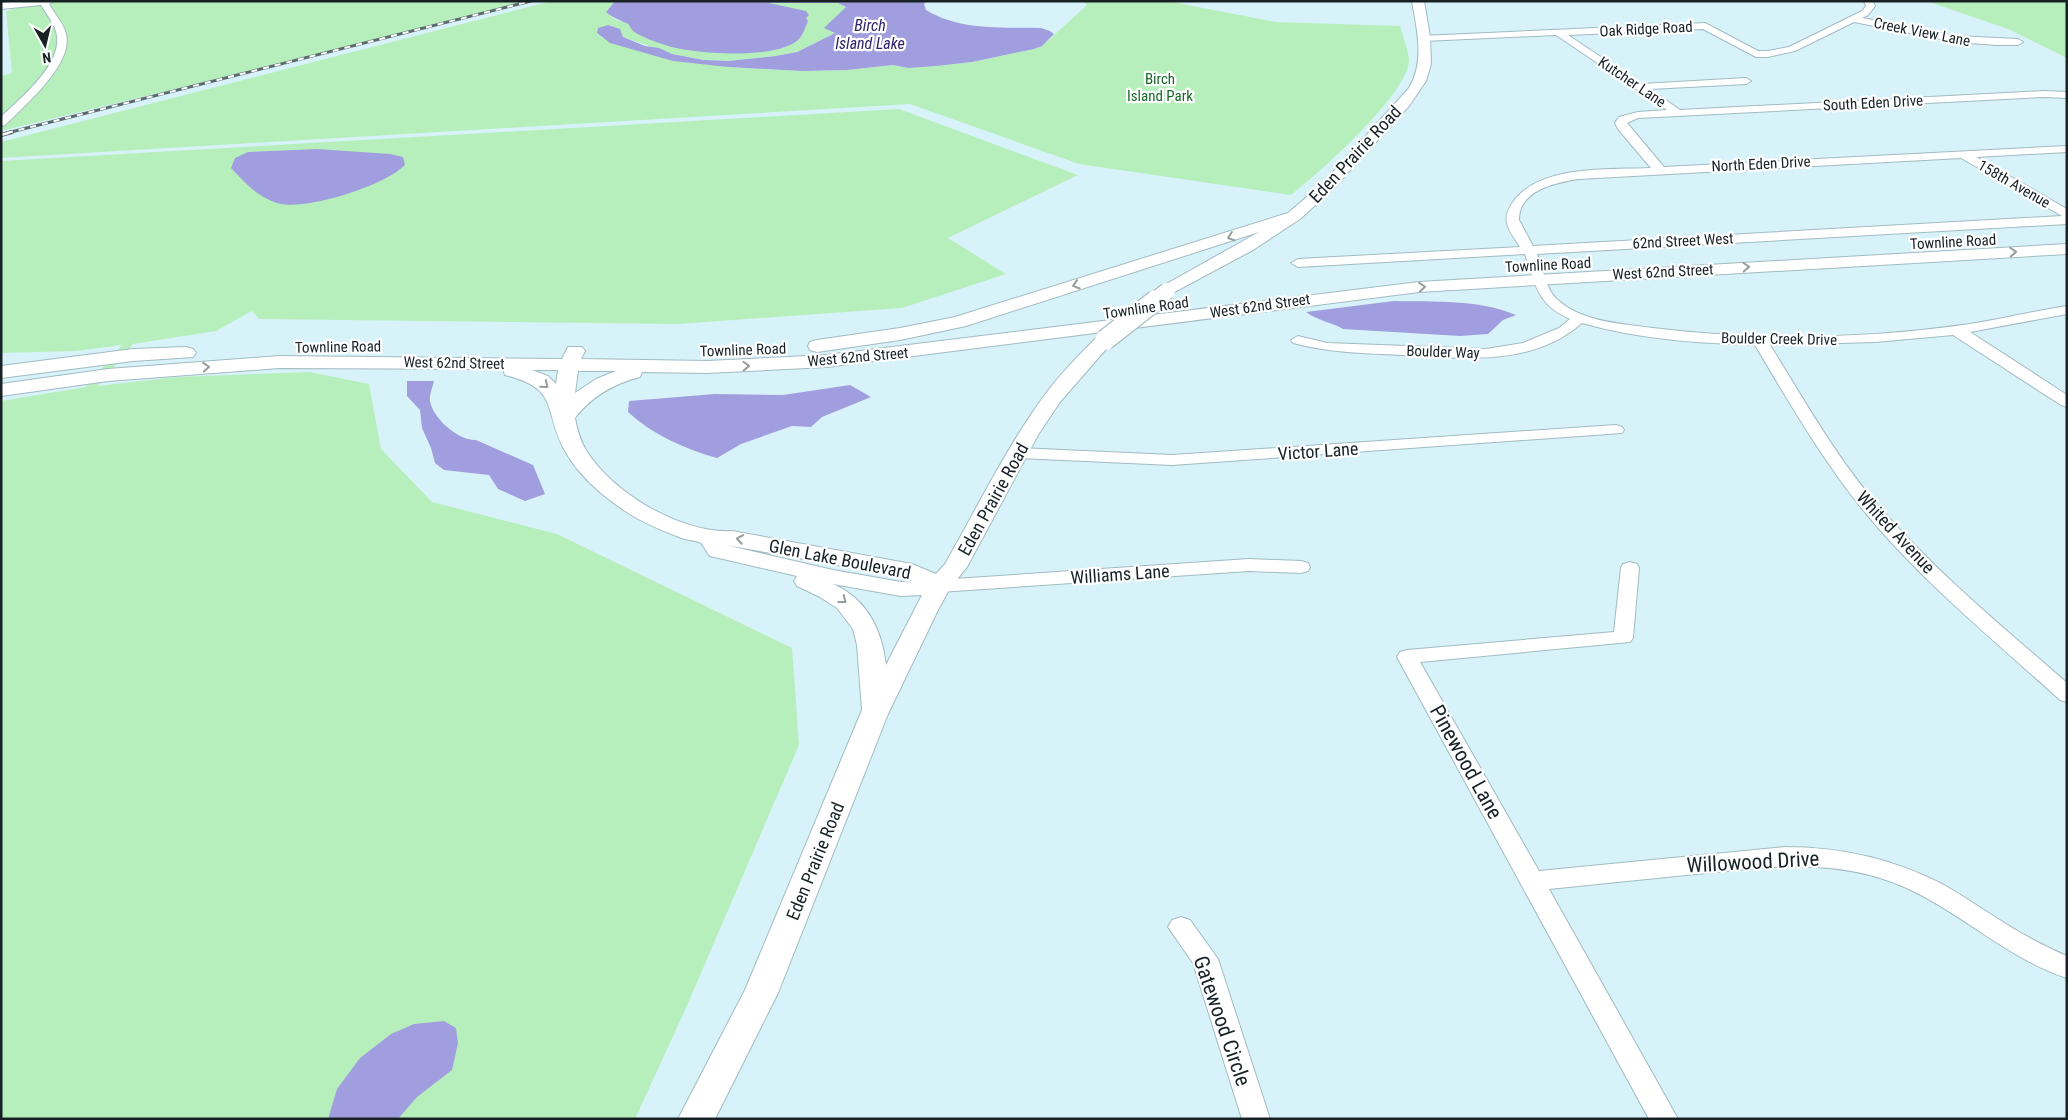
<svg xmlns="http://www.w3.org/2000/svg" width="2068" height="1120" font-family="'Roboto Condensed',sans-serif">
  <rect width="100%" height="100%" fill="#d8f2fa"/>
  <path fill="#b7efbc" d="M47,1H538L1,131V76L12,73L6,11Z
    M552,1H615L606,11L614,19L716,53L772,50L805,18L806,11L767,4L778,2L838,3L846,7L825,28L835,33L797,52L776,56L728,61L704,60L672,54L623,37L620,29L598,28L597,33L602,38L728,67L802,71L847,70L893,65L908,68L972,62L1034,49L1042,46L1087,5L1083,1H1167L1276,22L1400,26C1403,37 1408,49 1409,60C1410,92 1317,175 1291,195L1079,164L910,104L1,158V142Z
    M1926,1H2067V58L2008,29Z
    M899,109L1078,175L948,238L1006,274L902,308L678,324L259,319L252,311L216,331L133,344L98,386L176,377L309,372L369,384L381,449L432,502L557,534L792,648L799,745L686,1008L635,1119H1V401L86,387L122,345L76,351L1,353V161Z"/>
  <path fill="#a09ede" d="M615,1H927L924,4L926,10C960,31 1003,27 1041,28L1050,31L1054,34L1042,46L1034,49L972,62L936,66L908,68L893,65L847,70L802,71L728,67L673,61L610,43L597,33L598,28L608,25L620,29L623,37L645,46L659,48L672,54L704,60L728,61L776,56L797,52L835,33L824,28L846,7L838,3H769L806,11L809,15L806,18L808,21C806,26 803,34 800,38C780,61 691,54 665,45C656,42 641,37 633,31C630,28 630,24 626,23C618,19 613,18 606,12Z
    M317,149L390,154L403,157L405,165C384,186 310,209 281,204C259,199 245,183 231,168L235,158L248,152Z
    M1394,301C1435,302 1477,299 1516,315L1503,320L1488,334L1460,336L1343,329C1331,322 1316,320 1306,312Z
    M407,381H434C433,386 429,395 430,401C433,419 459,441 476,440L533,465L545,494L525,501L498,489L489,475L444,470L435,463L431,448L422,428L420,410L407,396Z
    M850,385L871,397L822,417L811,427L792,426L741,444L717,458C685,449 653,435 628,412L629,401L715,394L783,395Z
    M444,1021L456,1028L458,1043L452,1070L417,1097L398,1119H328L337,1089L360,1058L391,1034L414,1024Z"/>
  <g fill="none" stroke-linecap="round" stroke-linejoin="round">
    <g stroke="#a1bbc2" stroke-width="2">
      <path id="minor" d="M21,1H54L49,4C54,13 64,24 66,34C74,64 23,107 5,125L1,126V117C20,98 61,66 57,36C56,26 46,13 41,5L1,9V3Z
        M1864,1H1873L1875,6L1868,15L1862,18L1956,36L2018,39L2023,42L2018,45H1997L1956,42L1854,22L1795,51L1768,57H1756L1703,29L1568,35L1641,84L1746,78L1751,81L1746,84L1650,89L1680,110L2044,91L2067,92V98L2044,97L1638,118L1627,123L1664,167L2067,146V152L1976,157L2067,209V224L1537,254C1544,269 1545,290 1559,301C1583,322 1623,324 1653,328C1757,341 1865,339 1970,324C2002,319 2034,311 2067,306V314L1970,332L2067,395V407L2061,405L1953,335L1875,342L1770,345C1805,401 1837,459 1881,509C1937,573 2003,627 2067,683V702L2060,700C1994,640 1925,584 1868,516C1824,463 1790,404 1755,345C1697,343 1638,339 1582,323C1532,367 1464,358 1403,355C1364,353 1331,353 1293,343L1291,340L1298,336L1327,343L1486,349L1523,343L1559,328L1570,319C1536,304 1536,285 1525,254L1298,267L1291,263L1298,259L1520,247C1515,239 1509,232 1507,223C1505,215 1509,208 1513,202C1540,164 1610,170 1651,168L1618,129L1615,123L1619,117L1638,112L1667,110L1556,35L1424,41L1419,38L1421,36L1705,23L1758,51H1768L1789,47L1862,11L1866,6ZM1961,158L2062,216L1533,246L1519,220C1519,190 1555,183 1578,179Z
        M1616,425L1622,427L1624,430L1622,433L1172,465L1019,458L1013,457L1011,453L1013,449L1019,448L1172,455Z
        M1249,559L1301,561L1308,563L1310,567L1308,571L1301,573L1249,571L939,592L932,590L929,586L932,582L939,580Z
        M1630,562L1637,564L1639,568L1633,638L1630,642L1420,662L1539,871L1785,847C1841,847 1894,859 1944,885C1965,897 1985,911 2006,924C2025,936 2046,947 2067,956V978C2006,958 1960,911 1902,886C1835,857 1766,867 1696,874C1647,879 1598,884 1549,889L1678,1119H1649L1397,657L1400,652L1407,650L1614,632L1621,568L1623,564Z
        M1181,917L1190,920L1218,959L1270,1119H1242L1193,963L1168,927L1172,920Z"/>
    </g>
    <g stroke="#a1bbc2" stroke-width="2">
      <path id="major" d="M1412,1H1424L1430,37L1431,64L1426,81L1409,106L1333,189L1300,219L1253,250L1167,296L1161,295L1158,291L1161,287L1259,232L966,326L900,340L817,352L810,350L808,346L810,342L817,340L900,328L955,317L1288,213L1323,183L1409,88C1425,61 1417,31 1412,1Z
        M2067,244V254L1419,292L827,367L707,373L642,372L640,377C613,384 592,396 575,418C577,429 580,440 586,450C612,493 682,534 732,531L912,564L936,574L945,564C977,508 1006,448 1044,396C1060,374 1079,355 1098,336H1112L1114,340L1060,402L1038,435L967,567L950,588L938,610L888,714L778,993L715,1119H678L745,990L862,710L857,645L853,629L837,608L820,597L797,586L794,581L797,576L710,556C707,553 704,546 701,543C696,540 685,540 679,537C660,530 642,522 625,511C601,495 577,474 564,449C543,409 560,389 505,375L503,369L279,368L108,381L1,396V384L108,369L279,356L562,359L568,347H582L585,351L581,359L707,361L827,355L1419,282ZM532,370H558L556,384L548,376ZM578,371H616L596,379L575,393ZM726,545L905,577L912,581L901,582L833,570ZM833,584L901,596L922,595L886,665C882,630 867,599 833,584Z
        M186,347L193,349L196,353L193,357L133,361L1,378V366L133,349Z"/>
    </g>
    <use href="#minor" fill="#fff" fill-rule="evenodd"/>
    <use href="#major" fill="#fff" fill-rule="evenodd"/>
    <g stroke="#5b6a6e" stroke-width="3">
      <path id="rail-far1" d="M7,133L531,1"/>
    </g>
    <g stroke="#5b6a6e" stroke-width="4">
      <path id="rail" d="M1,135L12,132"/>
    </g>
    <use href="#rail-far1" stroke="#fff" stroke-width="2" stroke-dasharray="6" stroke-linecap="butt"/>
    <use href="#rail" stroke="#fff" stroke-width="2.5" stroke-dasharray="8" stroke-linecap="butt"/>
    <g stroke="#a1bbc2" stroke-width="18" stroke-linecap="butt">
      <path id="major-bridge-far1" d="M1154,301L1167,291"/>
    </g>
    <g stroke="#a1bbc2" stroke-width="22" stroke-linecap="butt">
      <path id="major-bridge" d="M1105,340L1156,300"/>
    </g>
    <use href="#major-bridge-far1" stroke="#fff" stroke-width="16"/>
    <use href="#major-bridge" stroke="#fff" stroke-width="20"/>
  </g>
  <defs><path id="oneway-chevron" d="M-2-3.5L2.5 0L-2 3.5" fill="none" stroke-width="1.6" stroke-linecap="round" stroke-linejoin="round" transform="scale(1.25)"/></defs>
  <g stroke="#979c9c">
    <use href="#oneway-chevron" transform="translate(1231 237) rotate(161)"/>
    <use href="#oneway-chevron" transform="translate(2013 252) rotate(-3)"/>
    <use href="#oneway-chevron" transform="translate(1746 267) rotate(-3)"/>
    <use href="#oneway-chevron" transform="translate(1076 285) rotate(163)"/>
    <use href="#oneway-chevron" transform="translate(1422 287) rotate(-5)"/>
    <use href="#oneway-chevron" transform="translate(746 366) rotate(-2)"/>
    <use href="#oneway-chevron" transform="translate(206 367) rotate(-5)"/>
    <use href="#oneway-chevron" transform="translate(545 385) rotate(40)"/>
    <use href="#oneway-chevron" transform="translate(740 539) rotate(-170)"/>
    <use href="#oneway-chevron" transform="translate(843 600) rotate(38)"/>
  </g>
  <g text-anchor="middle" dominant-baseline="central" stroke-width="4.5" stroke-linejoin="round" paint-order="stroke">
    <g font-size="15" fill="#182224" stroke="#fff">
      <text transform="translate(1646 29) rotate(-3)">Oak Ridge Road</text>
      <text transform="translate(1922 32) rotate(11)">Creek View Lane</text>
      <text transform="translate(1632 82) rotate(34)">Kutcher Lane</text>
      <text transform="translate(1873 103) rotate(-3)">South Eden Drive</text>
      <text transform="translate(1761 164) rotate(-3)">North Eden Drive</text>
      <text transform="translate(2014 184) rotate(30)">158th Avenue</text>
      <text transform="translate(1683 241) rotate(-3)">62nd Street West</text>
      <text transform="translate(1953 242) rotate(-3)">Townline Road</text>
      <text transform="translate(1548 265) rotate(-3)">Townline Road</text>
      <text transform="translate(1663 272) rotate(-3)">West 62nd Street</text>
      <text transform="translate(1260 306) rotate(-8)">West 62nd Street</text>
      <text transform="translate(1146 308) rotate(-8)">Townline Road</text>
      <text transform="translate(1779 339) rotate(1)">Boulder Creek Drive</text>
      <text transform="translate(338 347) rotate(-1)">Townline Road</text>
      <text transform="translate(743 350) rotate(-2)">Townline Road</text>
      <text transform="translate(1443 352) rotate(2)">Boulder Way</text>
      <text transform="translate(858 357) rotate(-5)">West 62nd Street</text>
      <text transform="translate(454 363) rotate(1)">West 62nd Street</text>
    </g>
    <g font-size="15" fill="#166729" stroke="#fff">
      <text x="1160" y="79">Birch<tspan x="1160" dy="17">Island Park</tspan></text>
    </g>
    <g font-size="16" font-style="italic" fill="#2f226b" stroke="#fff">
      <text x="870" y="25">Birch<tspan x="870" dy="18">Island Lake</tspan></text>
    </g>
    <g font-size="18" fill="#182224" stroke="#fff">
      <text transform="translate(1355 154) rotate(-47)">Eden Prairie Road</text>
      <text transform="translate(1318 451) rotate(-4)">Victor Lane</text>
      <text transform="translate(993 499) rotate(-61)">Eden Prairie Road</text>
      <text transform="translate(1896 532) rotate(47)">Whited Avenue</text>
      <text transform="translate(840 559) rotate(11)">Glen Lake Boulevard</text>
      <text transform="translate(1120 574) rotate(-4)">Williams Lane</text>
      <text transform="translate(815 861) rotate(-68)">Eden Prairie Road</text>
    </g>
    <g font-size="21" fill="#182224" stroke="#fff">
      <text transform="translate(1466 762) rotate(61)">Pinewood Lane</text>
      <text transform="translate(1753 862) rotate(-3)">Willowood Drive</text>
      <text transform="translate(1222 1021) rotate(71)">Gatewood Circle</text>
    </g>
  </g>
  <rect width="2068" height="1120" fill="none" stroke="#182224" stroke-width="5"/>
  <g transform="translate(45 45) rotate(172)" stroke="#ffffff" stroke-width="4" paint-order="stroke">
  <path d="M0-4L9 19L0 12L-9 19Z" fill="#182224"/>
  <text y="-8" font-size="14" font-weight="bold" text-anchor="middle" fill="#182224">N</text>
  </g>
</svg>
